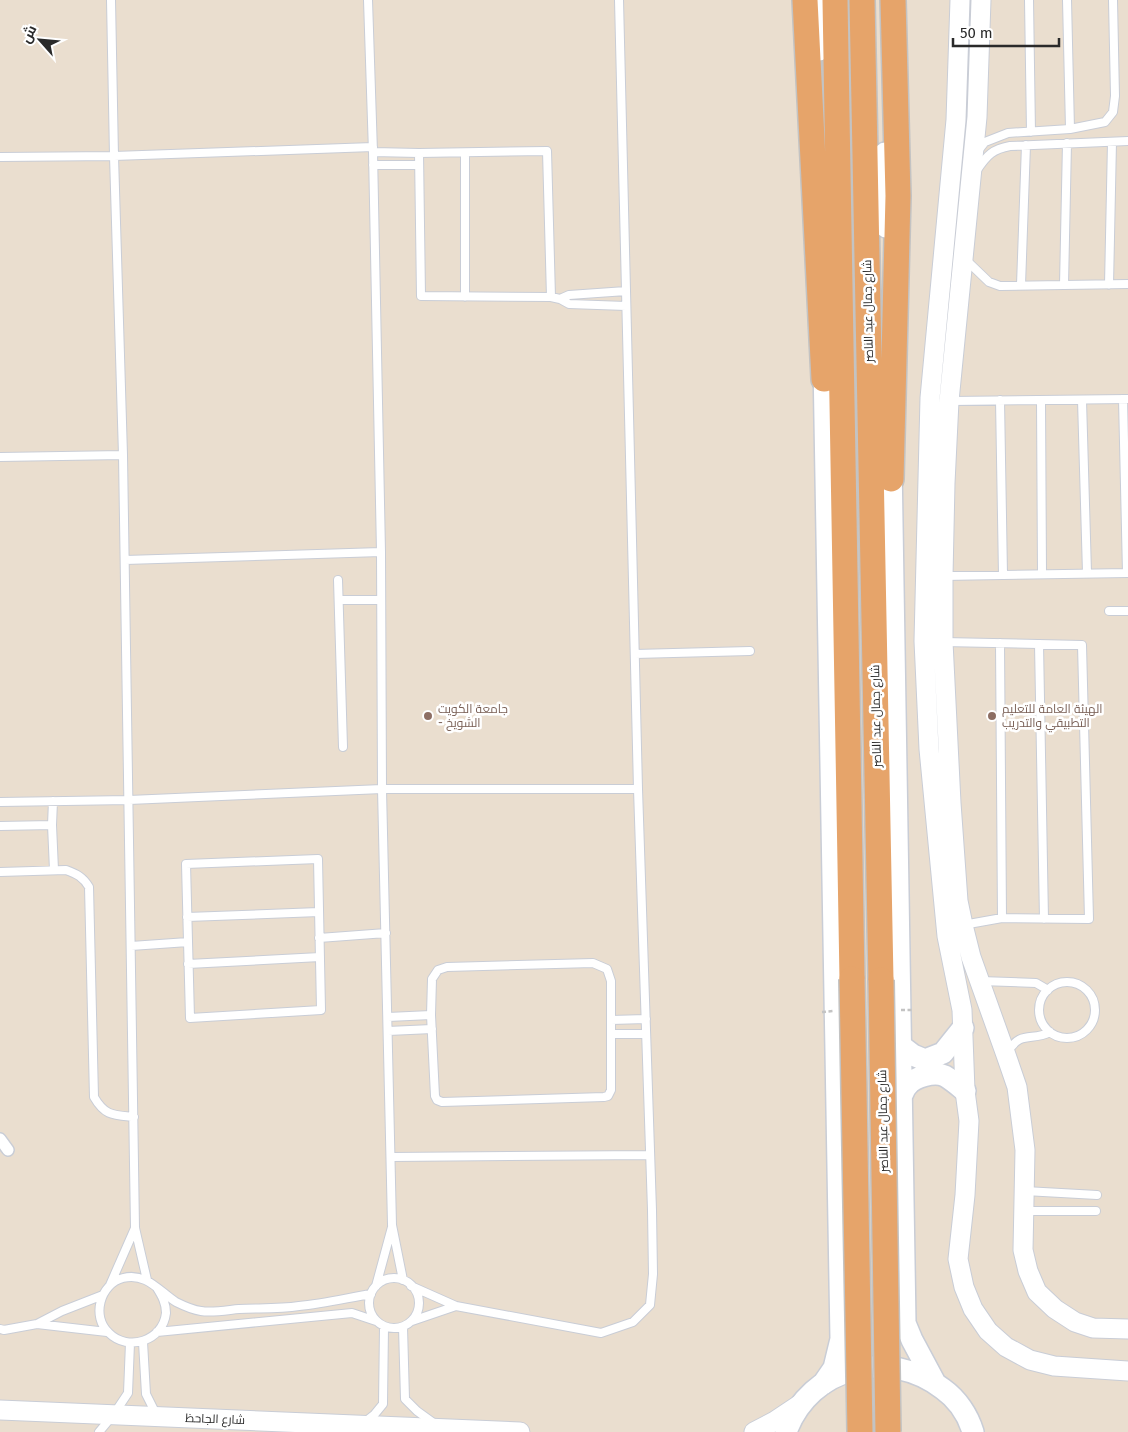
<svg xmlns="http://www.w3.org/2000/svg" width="1128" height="1432" font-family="'Fira Sans',Cairo,sans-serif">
  <rect width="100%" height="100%" fill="#eae3dd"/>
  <path fill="#eadecf" d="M0,0H1128V1432H0Z"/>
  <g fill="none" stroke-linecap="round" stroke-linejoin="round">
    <g stroke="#c9cdd6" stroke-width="10">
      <path id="service" d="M111,0L114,156L123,455L135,1228L147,1280
        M368,0L373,152L381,552L382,789L392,1225L403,1280
        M1029,0L1031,132
        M1067,0L1070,129
        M373,152L419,153L547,151L551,297
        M977,152L985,142L1008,133L1070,129L1105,122L1113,112L1115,96L1113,0
        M419,153L421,296L551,297L560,299L569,304L626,306
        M0,157L114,156L373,147
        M373,165H419
        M977,170C987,155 993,149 1010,146L1128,141
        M965,259L989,282L1000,286L1128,284
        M1021,285L1026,145
        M1064,285L1067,143
        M1109,285L1112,142
        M465,297V153
        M560,299L569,295L626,291
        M1123,399L1127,573
        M1000,400L1003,575
        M1041,400L1042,574
        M1082,400L1087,573
        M950,401L1128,399
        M0,457L123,455
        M125,560L381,552
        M943,576L1128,573
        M338,580L343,747
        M339,600H381
        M1109,611H1128
        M943,642L1082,645L1089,919L1002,918L963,925
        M1000,643L1002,918
        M1039,644L1044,919
        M635,654L750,651
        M53,801L52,825L54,870
        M0,802L129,800L382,789H638
        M0,826L52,825
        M318,859L321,1010L190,1018L186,864Z
        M0,872L66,870C77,874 83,877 89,887L94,1097C105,1116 113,1115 134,1117
        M187,917L319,912
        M319,938L386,933
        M131,946L188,942
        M593,963L607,969L611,981V1090L608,1096L604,1097L442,1102L437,1100L435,1096L431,1015L432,979L438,970L447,967Z
        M188,964L320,957
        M980,981L1036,983L1048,990
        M1039 1010a28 28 0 1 1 56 0a28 28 0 1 1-56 0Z
        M388,1017L431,1015
        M611,1020L646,1019
        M388,1031L432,1029
        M611,1034H646
        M1007,1053C1021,1029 1032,1042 1050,1032
        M391,1157L650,1155
        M1025,1191L1097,1195
        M1025,1211H1096
        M369 1303a25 25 0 1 1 50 0a25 25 0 1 1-50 0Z
        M110,1285L135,1228
        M376,1286L392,1227
        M411,1286L456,1306L601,1333L633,1322L650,1305L653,1274L652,1210L638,789L619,0
        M157,1288C162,1296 166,1303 166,1313C163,1341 128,1352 109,1333C91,1317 100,1284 123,1278C146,1272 159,1291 176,1302C182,1305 193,1310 201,1311C212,1313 228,1310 239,1309C259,1308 279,1309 299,1306C323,1304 347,1298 371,1294
        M412,1321L456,1306
        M37,1324L62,1311L103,1295
        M403,1327L405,1399L417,1411L435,1424
        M0,1329L4,1330L37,1324L107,1332
        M157,1332L352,1313L376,1321
        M143,1342L146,1394L156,1414
        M365,1422L374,1415L383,1404L384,1327
        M99,1432L114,1414L128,1393L130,1343"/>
    </g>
    <g stroke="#c9cdd6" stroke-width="14">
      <path id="pedestrian" d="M0,1139L8,1150"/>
    </g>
    <g stroke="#c9cdd6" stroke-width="21">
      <path id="tertiary" d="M960,0L956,120L930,398L924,641L929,749L947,936L962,1010L965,1091L969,1121L965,1195L958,1259L964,1287L973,1309L988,1331L1006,1347L1030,1360L1054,1366L1128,1371
        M981,0L977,117L949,401L945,483L943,576V642L951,803L958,901L963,925L971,957L1006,1055L1017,1087L1025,1150L1023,1250L1028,1271L1037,1292L1055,1309L1075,1322L1093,1328L1128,1329
        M0,1410L520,1432
        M754,1432L775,1421L802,1403"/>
    </g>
    <g stroke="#c9cdd6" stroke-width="24">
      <path id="secondary" d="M818,0L819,50
        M885,153L886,227
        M891,462L905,1323L912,1340L935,1383
        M900,1045L913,1055L925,1060L943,1053L963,1028
        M901,1097C903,1094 904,1089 907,1086C914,1077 934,1071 945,1076C952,1080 959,1086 965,1091
        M823,1384L834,1368L841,1339L824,363
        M786,1432C810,1366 889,1347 943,1389C957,1399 968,1415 973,1432"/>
    </g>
    <g stroke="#c3c3c3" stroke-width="28">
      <path id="trunk" d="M805,0L824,379
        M835,0L852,979
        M862,0L881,980
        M891,479L898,196L893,0"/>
    </g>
    <use href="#service" stroke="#fff" stroke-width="8"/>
    <use href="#pedestrian" stroke="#fff" stroke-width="11"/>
    <use href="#tertiary" stroke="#fff" stroke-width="19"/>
    <use href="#secondary" stroke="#fff" stroke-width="21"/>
    <use href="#trunk" stroke="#e6a46a" stroke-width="25"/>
    <g stroke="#c3c3c3" stroke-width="28" stroke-linecap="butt">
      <path id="trunk-bridge" d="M852,979L860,1432
        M881,980L888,1432"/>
    </g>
    <path stroke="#c3c3c3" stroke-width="2.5" stroke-dasharray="4 2.5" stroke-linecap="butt" d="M901,1010H912
      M822,1012L833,1011"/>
    <use href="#trunk-bridge" stroke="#e6a46a" stroke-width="25"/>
  </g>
  <g fill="#8d6e63" stroke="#fff" stroke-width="2">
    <circle cx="428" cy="716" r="5"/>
    <circle cx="992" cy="716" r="5"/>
  </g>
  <g text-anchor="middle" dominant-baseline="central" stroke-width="5" stroke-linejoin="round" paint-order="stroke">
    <g font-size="12" fill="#2a2a2a" stroke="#fff">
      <text transform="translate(868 311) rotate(-91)">شارع جمال عبد الناصر</text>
      <text transform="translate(876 716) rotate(-91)">شارع جمال عبد الناصر</text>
      <text transform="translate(883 1121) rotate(-91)">شارع جمال عبد الناصر</text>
      <text transform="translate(215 1419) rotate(2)">شارع الجاحظ</text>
    </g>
    <g font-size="12" fill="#785e54" stroke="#fff" text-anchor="start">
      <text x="438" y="709">جامعة الكويت<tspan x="438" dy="14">- الشويخ</tspan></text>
      <text x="1002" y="709">الهيئة العامة للتعليم<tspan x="1002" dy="14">التطبيقي والتدريب</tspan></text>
    </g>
  </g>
  <g transform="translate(40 40) rotate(297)" stroke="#ffffff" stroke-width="4" paint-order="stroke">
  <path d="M0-4L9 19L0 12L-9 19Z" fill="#2a2a2a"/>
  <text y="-8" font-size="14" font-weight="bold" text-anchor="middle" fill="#2a2a2a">ش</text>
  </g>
  <path d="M953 38v8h106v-8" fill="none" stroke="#2a2a2a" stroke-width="2.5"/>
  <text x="960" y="38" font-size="15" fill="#2a2a2a" stroke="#ffffff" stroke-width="4" paint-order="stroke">50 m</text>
</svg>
